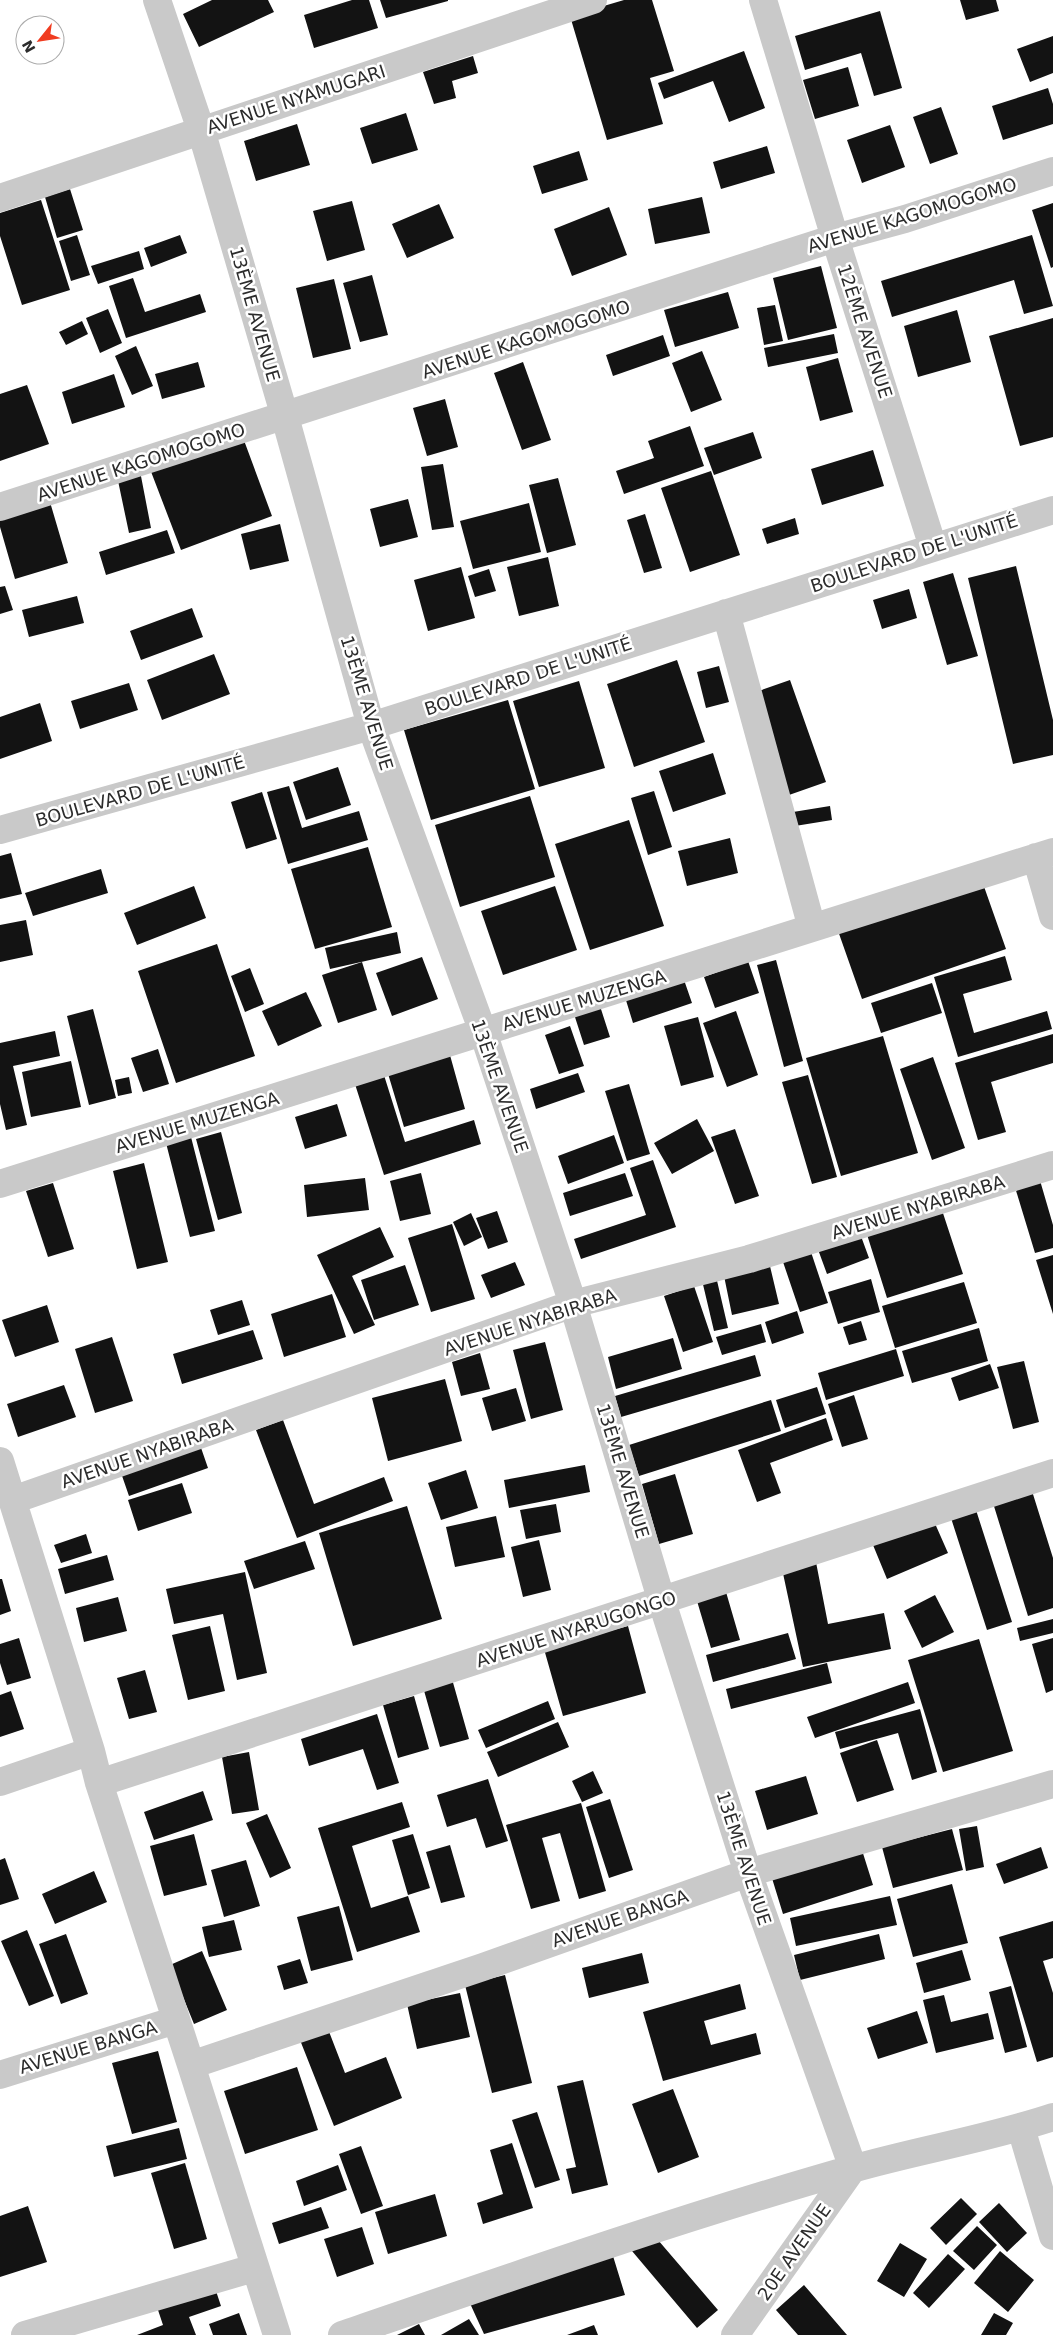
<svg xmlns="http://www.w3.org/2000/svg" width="1053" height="2335" font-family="'DejaVu Sans',sans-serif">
  <rect width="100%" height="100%" fill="#fff"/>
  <path fill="#131313" d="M212,0H268L274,12L199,47L183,14Z
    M352,0H369L378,28L314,48L304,15Z
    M380,0H448V1L386,18Z
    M624,0H652L674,71L650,78L663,124L607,140L570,16Z
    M960,0H996L999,11L966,20Z
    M880,11L902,88L874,96L861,53L805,70L795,36Z
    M1053,36V73L1030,82L1017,49Z
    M744,51L765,108L729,122L713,81L664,99L658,83Z
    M473,56L478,73L452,81L456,98L434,104L423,72Z
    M848,67L859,106L815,119L803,80Z
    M1048,88L1053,104V124L1003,140L992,106Z
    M941,107L958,154L930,164L913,117Z
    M406,113L418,150L372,164L360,128Z
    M297,124L310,165L256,181L244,141Z
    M890,125L905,167L862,183L847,140Z
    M767,146L775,173L721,189L713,162Z
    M579,151L588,180L542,194L533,166Z
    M70,189L83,230L57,238L45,197Z
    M702,197L710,233L655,244L648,209Z
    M41,200L70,290L22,305L0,236V213Z
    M352,201L365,250L327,261L313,211Z
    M1053,203V267L1051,268L1032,210Z
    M439,204L454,238L407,258L392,224Z
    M609,207L627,255L572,276L554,229Z
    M77,235L90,275L71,281L59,241Z
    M180,235L187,253L151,267L144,248Z
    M1032,235L1053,306L1024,314L1014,280L892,317L881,281Z
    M139,251L144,269L98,284L91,266Z
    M821,266L837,328L788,340L773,278Z
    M372,275L388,335L360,342L343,283Z
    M133,278L145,312L200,294L206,312L126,338L109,286Z
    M334,279L351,349L313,358L296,288Z
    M728,292L739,328L675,347L664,310Z
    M775,305L783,341L764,345L757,308Z
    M108,309L122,343L100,353L86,318Z
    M957,310L971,362L918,377L904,326Z
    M1053,318V437L1020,446L989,336Z
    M82,321L88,334L66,345L59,332Z
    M834,334L838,353L768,367L764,348Z
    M663,335L670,356L613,376L606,355Z
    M136,346L153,386L132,395L115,356Z
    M702,351L722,400L691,412L672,363Z
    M838,358L853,412L820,421L806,367Z
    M198,362L205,387L162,399L155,374Z
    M523,362L551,440L522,450L494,373Z
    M114,374L125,407L72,424L62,392Z
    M27,385L49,444L0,461V394Z
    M445,399L458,447L427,456L413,408Z
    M690,426L704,466L624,494L616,471L654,458L648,441Z
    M753,432L762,458L714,475L704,448Z
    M242,435L272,516L181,550L150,469Z
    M873,450L884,486L822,505L811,469Z
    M443,464L454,527L432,530L421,467Z
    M140,471L151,528L129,533L117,476Z
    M711,471L740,555L690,572L661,488Z
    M558,478L576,545L547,553L529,485Z
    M408,499L418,537L380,547L370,509Z
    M50,502L68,563L15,579L0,527V517Z
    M529,503L541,552L473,569L460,521Z
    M645,514L662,568L644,573L627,520Z
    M795,518L799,534L767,544L762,529Z
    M280,524L289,561L250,570L241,534Z
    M167,530L175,553L106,575L99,552Z
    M548,557L559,606L519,616L507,567Z
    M1016,566L1053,720V755L1013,764L968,578Z
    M461,567L475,618L428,631L414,580Z
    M489,569L496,591L475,597L468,576Z
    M953,573L978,656L947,665L923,582Z
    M5,586L13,610L0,614V587Z
    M909,589L917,618L882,629L873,600Z
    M77,596L84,623L29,637L22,610Z
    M192,608L203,637L141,660L130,631Z
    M214,654L230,694L162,720L147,680Z
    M677,660L705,742L634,767L607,684Z
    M719,666L729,702L706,708L697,672Z
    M790,680L826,782L789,795L753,693Z
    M579,681L605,768L539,787L513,701Z
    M129,683L138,710L80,729L71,701Z
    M508,700L535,789L431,820L404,730Z
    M40,703L52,741L0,759V717Z
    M713,753L726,794L673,812L659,771Z
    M338,767L351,805L306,820L293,782Z
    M289,786L302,828L359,811L368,840L288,864L267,792Z
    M654,791L672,847L648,855L631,798Z
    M262,792L277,839L246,849L231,802Z
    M530,796L555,877L460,907L435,825Z
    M830,806L832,820L795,826L793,812Z
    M629,820L664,926L590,950L555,844Z
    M730,838L738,873L687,886L678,851Z
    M368,847L392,927L315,949L291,869Z
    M11,853L22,894L0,899V856Z
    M101,869L108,893L33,916L25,893Z
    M981,878L1006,949L862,999L837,928Z
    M194,886L206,918L137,945L124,913Z
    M555,886L577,950L503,975L481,911Z
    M26,920L33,955L0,962V925Z
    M397,932L401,953L330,969L325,948Z
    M217,944L255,1056L176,1083L138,971Z
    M1005,956L1012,980L963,994L974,1033L1047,1011L1052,1029L958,1057L934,977Z
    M422,957L438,999L392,1016L376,973Z
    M776,960L803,1061L784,1067L757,965Z
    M748,961L759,993L715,1008L704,977Z
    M362,962L377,1010L338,1023L322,975Z
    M250,968L264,1004L245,1012L231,976Z
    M683,977L692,1003L633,1023L625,997Z
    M932,983L942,1013L881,1033L871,1003Z
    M306,992L322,1026L278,1046L262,1011Z
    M600,1006L610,1037L584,1045L574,1014Z
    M93,1009L116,1098L89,1105L67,1016Z
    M736,1011L758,1075L727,1087L703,1023Z
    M698,1017L714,1077L681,1086L664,1026Z
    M570,1026L584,1066L559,1074L545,1035Z
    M55,1031L60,1056L13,1066L27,1125L6,1130L0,1104V1043Z
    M1053,1034V1063L991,1082L1006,1132L978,1140L955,1063Z
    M883,1036L918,1153L841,1176L806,1058Z
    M448,1048L465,1109L404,1127L386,1067Z
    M158,1049L169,1084L143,1092L131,1058Z
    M933,1057L965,1148L932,1160L900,1069Z
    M71,1061L81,1107L31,1117L22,1072Z
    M383,1072L405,1142L474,1120L481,1144L384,1175L354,1081Z
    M578,1073L585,1092L536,1109L530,1089Z
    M808,1075L837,1177L812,1184L782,1082Z
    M129,1077L132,1093L118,1096L115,1080Z
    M629,1084L650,1154L627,1161L605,1091Z
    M337,1104L347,1136L305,1149L295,1117Z
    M697,1119L714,1151L672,1174L654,1143Z
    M735,1129L759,1196L735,1204L711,1137Z
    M221,1132L242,1213L218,1220L196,1139Z
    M614,1135L624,1163L568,1184L558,1156Z
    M191,1137L215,1231L190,1237L166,1143Z
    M653,1160L676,1227L581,1259L574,1239L646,1215L630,1168Z
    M144,1163L168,1262L137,1269L113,1171Z
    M421,1173L431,1214L400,1221L390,1181Z
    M625,1173L633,1196L570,1216L563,1193Z
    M1039,1177L1053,1225V1248L1035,1253L1014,1184Z
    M365,1178L369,1210L307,1217L304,1185Z
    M53,1183L74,1249L48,1257L26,1191Z
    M939,1201L963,1274L887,1298L864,1225Z
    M497,1211L508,1242L488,1249L476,1218Z
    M471,1213L482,1237L464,1246L453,1222Z
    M452,1224L475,1299L431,1312L408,1238Z
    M380,1227L394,1257L352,1276L375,1325L354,1334L317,1255Z
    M858,1228L869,1258L827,1274L816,1244Z
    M809,1246L828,1303L800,1312L781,1256Z
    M1053,1255V1314L1036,1260Z
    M515,1262L525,1285L491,1298L481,1275Z
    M769,1262L779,1304L732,1315L723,1271Z
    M405,1265L419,1305L374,1320L361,1280Z
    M715,1272L728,1328L714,1331L701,1276Z
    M871,1279L880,1312L838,1324L828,1292Z
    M964,1282L977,1323L895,1348L882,1306Z
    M694,1286L713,1342L683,1352L664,1296Z
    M332,1294L346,1337L284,1357L271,1314Z
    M242,1300L250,1325L218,1335L210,1310Z
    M47,1305L59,1342L15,1357L2,1320Z
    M797,1311L804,1333L772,1344L765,1322Z
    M861,1321L867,1340L849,1345L843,1327Z
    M761,1324L766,1342L722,1355L716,1337Z
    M979,1328L988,1361L912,1383L902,1351Z
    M253,1330L263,1359L182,1384L173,1354Z
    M112,1337L133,1401L95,1413L75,1349Z
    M673,1338L682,1369L616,1389L608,1357Z
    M545,1342L563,1410L531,1419L513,1350Z
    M896,1349L904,1376L826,1400L818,1373Z
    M480,1353L490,1389L461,1396L452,1362Z
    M755,1355L761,1376L621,1417L615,1396Z
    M1024,1361L1039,1422L1013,1429L997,1367Z
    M990,1364L999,1388L959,1401L951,1378Z
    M445,1379L462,1441L388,1461L372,1398Z
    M64,1385L76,1417L18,1437L7,1404Z
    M817,1387L826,1414L785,1428L776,1400Z
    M516,1388L526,1421L492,1431L482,1398Z
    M854,1395L868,1439L842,1447L828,1404Z
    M771,1400L781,1431L639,1476L629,1445Z
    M826,1418L833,1440L770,1463L781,1493L757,1502L738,1450Z
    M283,1420L314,1504L384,1477L393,1501L297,1538L256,1430Z
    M199,1442L208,1468L129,1496L120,1470Z
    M585,1465L590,1492L509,1508L504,1480Z
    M466,1470L478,1508L441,1520L428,1483Z
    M675,1474L693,1534L659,1544L642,1484Z
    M182,1483L192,1513L138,1531L128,1500Z
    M1032,1491L1053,1558V1608L1028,1616L993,1503Z
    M556,1504L561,1532L526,1539L520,1510Z
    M407,1506L442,1619L353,1646L319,1533Z
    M976,1510L1012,1622L987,1630L951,1518Z
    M496,1516L505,1557L455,1567L446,1527Z
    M933,1519L948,1553L887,1579L873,1545Z
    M86,1534L92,1553L61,1563L54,1545Z
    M539,1540L551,1590L523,1597L511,1547Z
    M305,1541L315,1569L254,1589L244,1561Z
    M107,1555L114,1580L65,1594L58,1569Z
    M815,1557L828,1624L884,1613L891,1649L803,1667L781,1564Z
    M245,1572L267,1673L237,1680L223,1614L174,1624L166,1589Z
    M0,1579H2L11,1611L0,1615Z
    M726,1592L740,1640L711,1648L697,1601Z
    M935,1595L954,1632L922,1648L904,1611Z
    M118,1597L127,1631L84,1642L76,1608Z
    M1053,1619V1633L1020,1641L1017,1628Z
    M210,1626L225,1691L188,1700L172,1635Z
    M628,1626L646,1693L563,1716L544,1649Z
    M788,1633L796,1659L713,1682L706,1655Z
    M19,1638L31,1678L7,1685L0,1663V1644Z
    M1053,1638V1690L1046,1693L1032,1644Z
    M979,1639L1013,1751L943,1772L908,1660Z
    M827,1663L832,1683L731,1709L726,1689Z
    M145,1670L157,1712L129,1719L117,1678Z
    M452,1679L469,1739L440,1747L423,1687Z
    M908,1682L915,1703L815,1738L807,1717Z
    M11,1691L24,1729L0,1737V1695Z
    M414,1696L429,1749L398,1758L383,1705Z
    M548,1701L555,1719L486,1748L478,1730Z
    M920,1709L937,1772L912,1780L898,1733L840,1749L835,1732Z
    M377,1714L399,1783L377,1790L363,1749L309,1766L301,1739Z
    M558,1722L569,1747L498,1777L487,1752Z
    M877,1740L894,1790L857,1802L840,1753Z
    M249,1752L259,1810L232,1814L222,1757Z
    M593,1771L603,1793L582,1802L572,1781Z
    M806,1776L818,1814L767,1830L755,1791Z
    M488,1779L508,1841L486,1848L476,1818L447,1827L437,1795Z
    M203,1791L213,1820L154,1840L144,1812Z
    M610,1799L633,1870L609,1878L586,1807Z
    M402,1802L410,1827L352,1846L371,1908L408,1896L420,1932L357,1952L318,1828Z
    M581,1803L606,1891L579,1899L560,1833L542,1838L560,1901L531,1909L506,1825Z
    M267,1814L291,1868L270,1878L246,1823Z
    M977,1826L984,1867L966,1871L959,1829Z
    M952,1829L963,1870L893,1888L882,1847Z
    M194,1834L207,1885L164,1896L150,1846Z
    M413,1834L430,1888L408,1895L392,1840Z
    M450,1845L465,1897L441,1903L426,1852Z
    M861,1847L873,1885L783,1914L771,1875Z
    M1041,1847L1048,1868L1004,1884L996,1864Z
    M5,1858L19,1899L0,1905V1860Z
    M246,1860L260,1906L224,1917L211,1870Z
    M94,1871L107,1902L55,1924L42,1894Z
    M952,1884L968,1943L913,1957L897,1899Z
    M890,1896L897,1925L796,1946L790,1918Z
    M339,1906L353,1960L311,1971L297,1917Z
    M234,1920L242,1950L209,1957L202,1927Z
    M1053,1921V1958L1043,1961L1053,1993V2057L1037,2062L999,1937Z
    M27,1930L54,1996L29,2006L1,1941Z
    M66,1934L88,1994L61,2004L39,1944Z
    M879,1934L885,1959L800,1980L794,1955Z
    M962,1950L971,1980L924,1993L916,1963Z
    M202,1951L227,2010L194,2024L170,1965Z
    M642,1953L649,1983L589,1998L582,1968Z
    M300,1959L308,1983L284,1990L277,1966Z
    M505,1975L532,2083L492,2093L465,1985Z
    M740,1984L746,2009L704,2021L711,2045L756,2033L761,2054L663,2081L643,2012Z
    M1011,1986L1027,2047L1005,2053L989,1992Z
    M460,1993L470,2037L417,2049L407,2004Z
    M944,1995L951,2022L988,2013L994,2039L936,2053L923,2000Z
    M917,2011L928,2043L878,2059L867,2028Z
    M328,2029L345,2073L386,2057L402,2098L334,2126L300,2040Z
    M158,2051L177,2122L132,2134L112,2063Z
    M297,2067L318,2130L245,2154L224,2091Z
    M583,2080L608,2185L572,2194L566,2169L576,2167L557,2086Z
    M673,2089L699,2157L658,2173L632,2104Z
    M537,2112L560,2180L535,2188L512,2120Z
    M179,2128L187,2159L114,2177L106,2146Z
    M512,2143L533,2208L483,2224L477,2203L503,2194L490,2150Z
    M361,2146L383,2206L361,2214L339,2154Z
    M185,2163L207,2239L174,2249L151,2173Z
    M338,2165L347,2190L304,2206L296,2181Z
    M435,2194L447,2236L388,2254L375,2212Z
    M961,2198L977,2214L946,2245L930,2228Z
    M999,2203L1027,2233L1007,2252L979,2222Z
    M28,2206L47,2262L0,2277V2216Z
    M321,2207L329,2228L279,2244L272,2223Z
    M977,2226L997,2245L974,2270L953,2251Z
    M362,2227L374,2264L337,2277L324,2239Z
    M652,2233L718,2310L697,2328L632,2251Z
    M900,2243L927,2259L904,2297L877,2281Z
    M1000,2251L1034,2280L1008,2312L974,2283Z
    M948,2254L965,2269L929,2308L913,2293Z
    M613,2256L625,2295L484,2334L468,2299Z
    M214,2285L221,2306L189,2317L196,2335H137L163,2325L156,2304Z
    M804,2285L847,2335H798L776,2310Z
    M239,2313L247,2335H213L209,2324Z
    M994,2313L1013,2323L1006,2335H981Z
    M469,2319L479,2335H441Z
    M419,2324L425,2335H397Z
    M594,2325L598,2335H567Z"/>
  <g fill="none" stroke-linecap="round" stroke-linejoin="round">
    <path stroke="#c9c9c9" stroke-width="28" d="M157,0L201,130L285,417L371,726L483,1032L573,1304L662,1602L748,1873L853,2168L735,2335
      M763,0L835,238L933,547
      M0,198L593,0
      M0,507L835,238L905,219L1053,171
      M726,613L812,928
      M0,830L371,726L1053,510
      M1036,857L1053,916
      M0,1184L1053,852
      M0,1461L91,1751L99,1783L191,2065L277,2335
      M13,1500L573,1304L749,1259L1053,1165
      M0,1782L91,1751
      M99,1783L1053,1473
      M191,2065L483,1967L748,1873L1053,1784
      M0,2075L176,2020
      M1021,2128L1053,2236
      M25,2335L254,2268
      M342,2335C511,2277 680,2218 852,2169C918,2150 987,2139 1053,2117"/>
  </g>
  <g text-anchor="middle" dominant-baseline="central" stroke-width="5" stroke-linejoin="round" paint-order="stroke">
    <g font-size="18" fill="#2c2c2c" stroke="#fff">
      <text transform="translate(296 99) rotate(-18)">AVENUE NYAMUGARI</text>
      <text transform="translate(912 215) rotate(-17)">AVENUE KAGOMOGOMO</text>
      <text transform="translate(255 314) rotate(74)">13ÈME AVENUE</text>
      <text transform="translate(865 331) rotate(72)">12ÈME AVENUE</text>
      <text transform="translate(526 339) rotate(-18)">AVENUE KAGOMOGOMO</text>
      <text transform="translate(141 462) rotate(-18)">AVENUE KAGOMOGOMO</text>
      <text transform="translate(914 553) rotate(-18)">BOULEVARD DE L'UNITÉ</text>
      <text transform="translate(528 676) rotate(-18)">BOULEVARD DE L'UNITÉ</text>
      <text transform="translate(367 703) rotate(73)">13ÈME AVENUE</text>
      <text transform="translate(140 791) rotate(-16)">BOULEVARD DE L'UNITÉ</text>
      <text transform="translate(584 1000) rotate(-17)">AVENUE MUZENGA</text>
      <text transform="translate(500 1086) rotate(71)">13ÈME AVENUE</text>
      <text transform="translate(197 1122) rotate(-17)">AVENUE MUZENGA</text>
      <text transform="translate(918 1207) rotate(-17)">AVENUE NYABIRABA</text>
      <text transform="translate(530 1322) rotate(-18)">AVENUE NYABIRABA</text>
      <text transform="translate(147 1453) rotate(-19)">AVENUE NYABIRABA</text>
      <text transform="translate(623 1471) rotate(73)">13ÈME AVENUE</text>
      <text transform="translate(576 1629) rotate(-18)">AVENUE NYARUGONGO</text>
      <text transform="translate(744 1858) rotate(72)">13ÈME AVENUE</text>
      <text transform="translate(620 1918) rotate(-19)">AVENUE BANGA</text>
      <text transform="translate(88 2047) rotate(-17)">AVENUE BANGA</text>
      <text transform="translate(794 2252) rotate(-55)">20E AVENUE</text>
    </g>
  </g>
  <g transform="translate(40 40) rotate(240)"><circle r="24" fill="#ffffff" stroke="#ababab"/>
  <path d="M0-4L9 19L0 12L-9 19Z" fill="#f03c20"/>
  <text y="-8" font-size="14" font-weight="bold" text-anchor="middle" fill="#2c2c2c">N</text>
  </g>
</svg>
